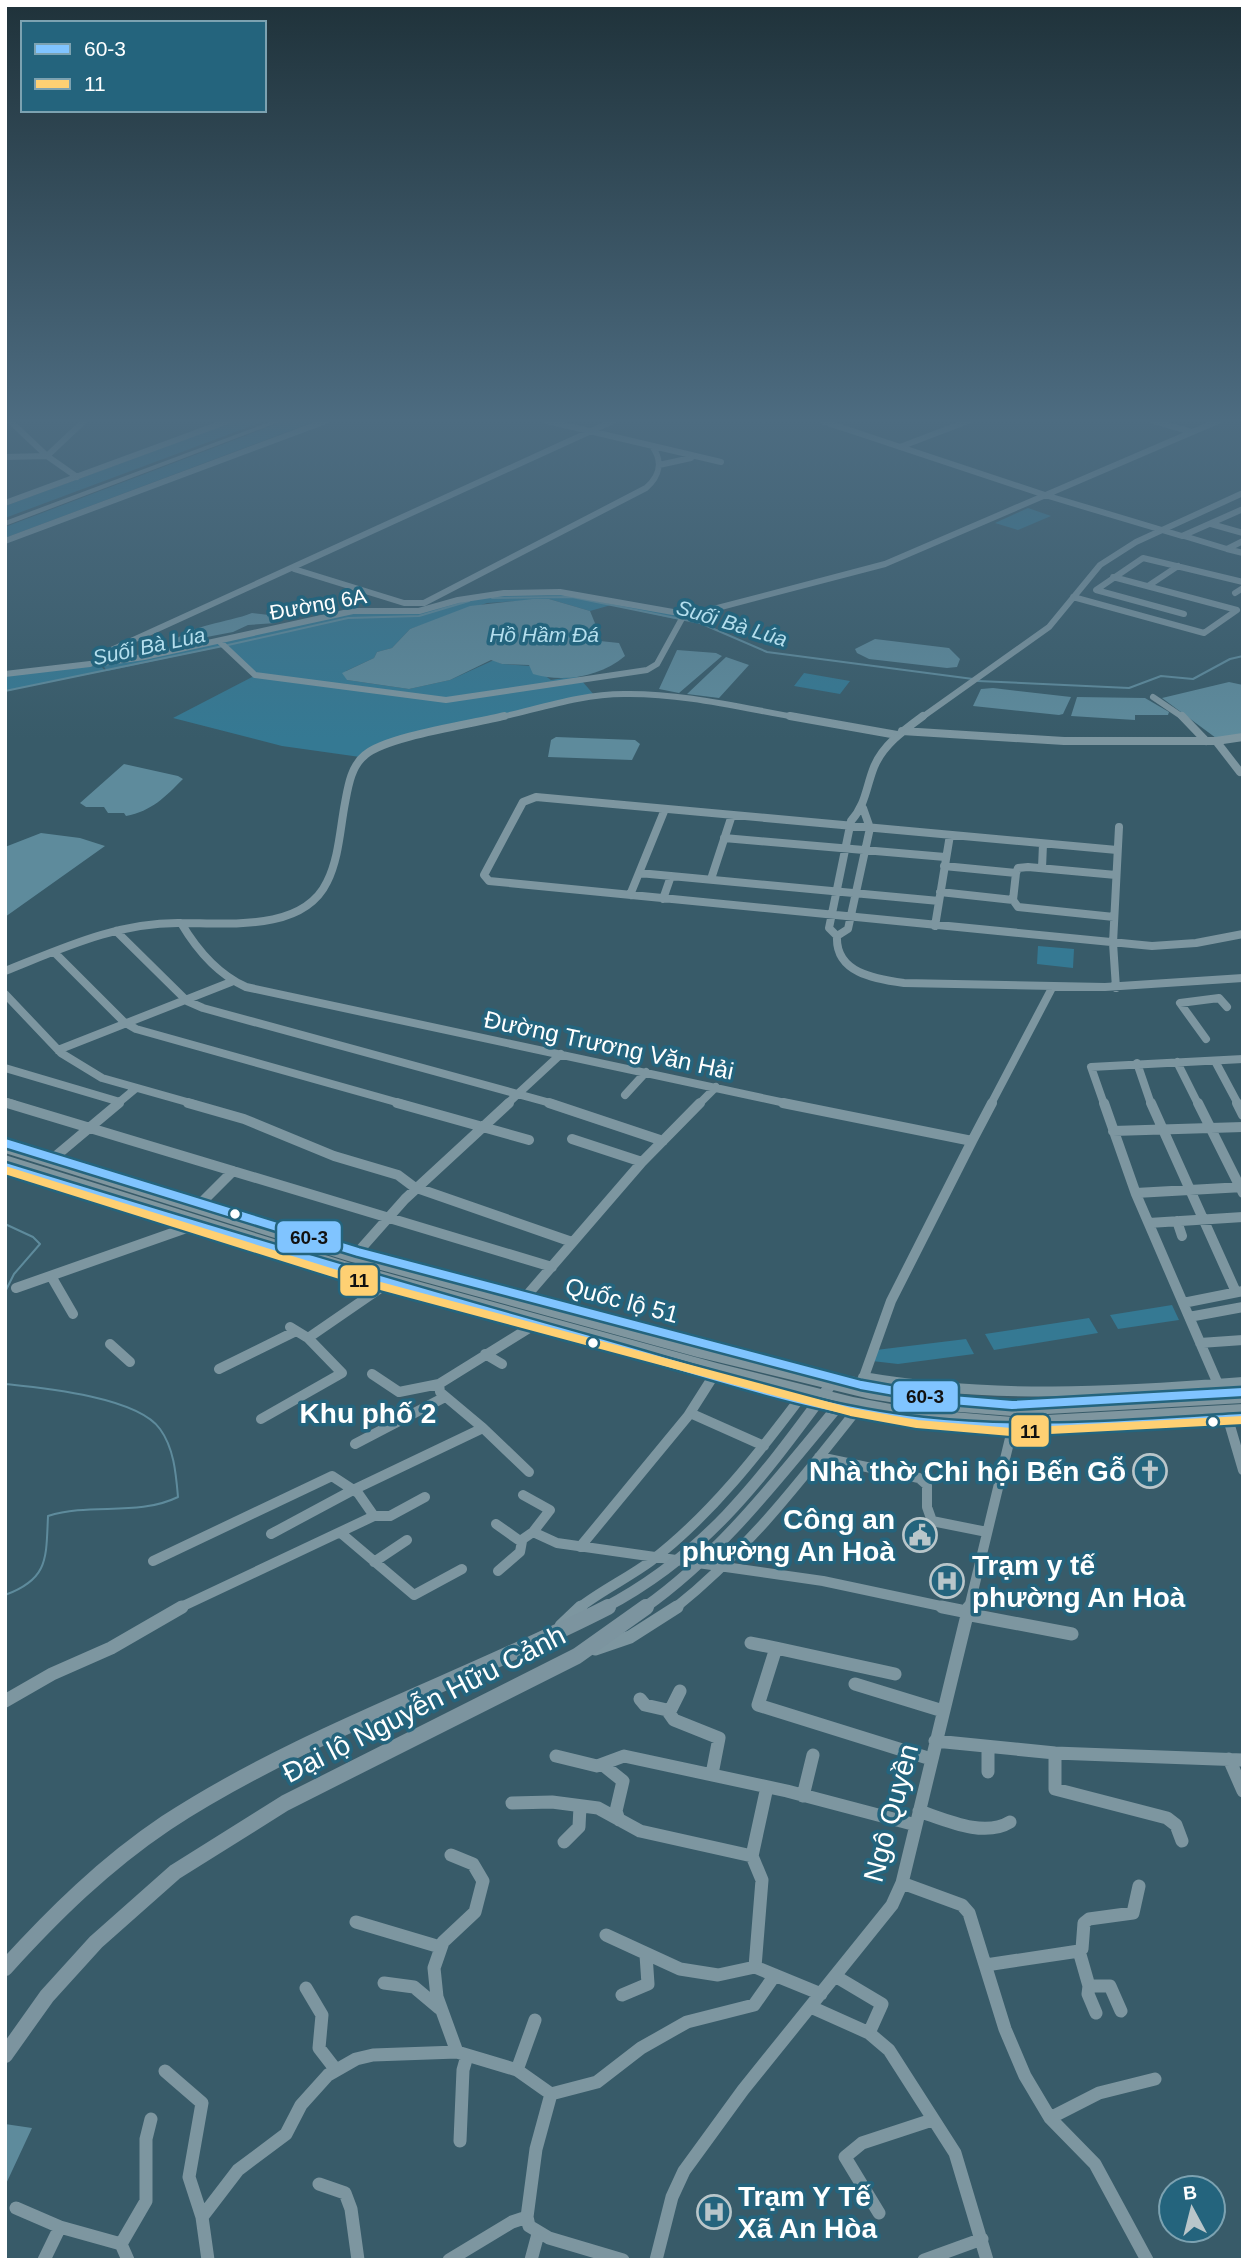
<svg xmlns="http://www.w3.org/2000/svg" width="1248" height="2265" font-family="Helvetica,sans-serif">
  <rect width="100%" height="100%" fill="#385b69"/>
  <path fill="#357993" d="M235,421H265L5,518V506Z
    M284,421H316L5,538V527Z
    M1028,508L1051,516L1018,530L995,523Z
    M547,592L683,614L680,620L611,605L590,611L549,599L487,603L410,629L392,648L377,652L374,658L346,671L347,680L409,689L450,680L494,660L502,664L531,666L551,680L577,676L580,680L455,701L582,681L595,696L402,739L360,757L282,746L173,718L256,675L225,646L107,671L102,664L354,612L402,613L475,597Z
    M90,665H100L105,671L5,691V675Z
    M804,673L850,681L840,694L794,686Z
    M1038,946L1074,949L1073,968L1037,964Z
    M1172,1305L1179,1320L1118,1329L1110,1315Z
    M1089,1318L1098,1333L994,1350L985,1334Z
    M966,1339L974,1354L898,1364L872,1361L876,1350Z"/>
  <path fill="#5e8b9c" d="M533,599H549L590,611L599,633L581,639L619,643L625,656C600,677 563,683 533,674L529,665L502,664L491,660L450,680L409,689L347,680L342,673L374,658L377,652L392,648L410,629L470,606Z
    M252,613L269,615L276,623L248,625L233,632L170,644C191,624 227,623 252,613Z
    M875,639L949,648L960,659L957,667L947,668L869,659L857,653L855,649Z
    M677,650L716,653L722,656L679,693L659,689Z
    M726,657L749,665L719,698L687,694Z
    M1229,682L1243,685V736L1216,738L1162,698Z
    M993,688L1071,697L1063,714L1059,715L973,706L981,689Z
    M1077,697L1145,698L1169,712L1168,715H1135V720L1071,716Z
    M556,737L635,740L640,744L632,760L548,757L551,740Z
    M124,764L178,776L183,779C165,797 152,811 126,816L124,813H108L104,807H86L80,803Z
    M41,833L80,838L105,846L5,917V847Z
    M5,2124L32,2128L5,2186Z"/>
  <g fill="none" stroke-linecap="round" stroke-linejoin="round">
    <path stroke="#5e8b9c" stroke-width="2" d="M492,598L572,597L700,623L767,652L973,679
      M228,645L348,618L419,616L469,601
      M978,681L1129,688L1161,676L1193,679L1230,659L1243,656
      M5,691L223,646
      M5,1224L33,1237L40,1244L14,1274L5,1292
      M5,1384C43,1388 137,1397 160,1429C174,1448 176,1474 178,1497C137,1517 91,1502 48,1516C46,1558 49,1579 5,1595"/>
    <path stroke="#7d96a0" stroke-width="6" d="M10,421L47,456L77,477
      M547,421L721,462
      M822,421L1045,495L1182,536L1243,509
      M1154,421L1192,432
      M900,447L968,421
      M5,457L47,456L84,421
      M659,465L691,458
      M5,503L228,421
      M1211,524L1243,533
      M1184,536L1227,549
      M5,541L326,421
      M1243,541L1227,549L1243,553
      M294,569L404,603H424L646,488C660,476 663,461 652,446
      M1148,586L1178,566
      M1235,593L1243,588
      M1073,597L1204,633L1237,610L1113,577
      M1184,614L1096,590L1143,558L1243,582
      M219,641L255,675L446,700L647,670L657,664L685,613
      M96,657L613,421
      M102,663L144,657L353,611H419L458,600L504,593L560,592L673,612H702L885,564L1218,421
      M5,674L90,664
      M1153,697L1184,718
      M497,718C538,709 581,694 624,694C683,693 742,708 800,718
      M921,718L1049,627L1100,565L1136,542L1243,493"/>
    <path stroke="#7d96a0" stroke-width="8" d="M790,716L897,735
      M1182,716L1206,741
      M902,731L1064,741H1216L1240,772
      M1216,741L1243,737
      M724,838L945,857
      M1117,850L536,797L523,802L484,875L489,881L1152,946L1196,943L1243,934
      M944,866L1016,873L1018,868L1028,867L1116,875
      M1042,868L1043,844
      M639,873L939,901
      M711,879L732,815
      M940,892L1013,900L1018,907L1114,917
      M630,895L665,809
      M663,899L671,876
      M1013,900L1016,873
      M181,923C228,923 303,932 327,882C339,858 340,829 345,803C348,787 351,766 365,755C387,736 473,724 504,716
      M935,926L950,835
      M116,931L187,1001L203,1008L554,1104
      M837,936L829,928L851,821C866,804 866,787 874,767C883,745 904,730 923,716
      M837,936C835,973 875,979 904,983L1105,987L1243,978
      M837,936L848,929L870,828L863,808
      M54,952L124,1022L136,1029L403,1104
      M5,971C63,948 118,922 181,923C197,950 217,974 246,987L790,1104
      M1116,988L1113,943L1119,827
      M5,994L61,1053L102,1078L194,1104
      M1206,1039L1180,1003L1219,998L1227,1007
      M58,1050L231,982
      M1215,1061L1238,1104
      M1177,1062L1198,1104
      M1137,1063L1151,1104
      M5,1068L120,1102
      M625,1095L646,1072
      M5,1102L13,1104
      M117,1104L135,1089
      M507,1104L561,1054
      M699,1104L716,1087
      M991,1104L1052,988
      M1104,1104L1091,1067L1243,1059"/>
    <path stroke="#7d96a0" stroke-width="10" d="M7,1103L552,1267
      M188,1103L244,1119L334,1156L398,1175L414,1187L572,1242
      M397,1103L529,1140
      M549,1103L663,1141
      M783,1103L972,1141L891,1301L861,1385
      M1104,1103L1136,1194L1224,1398
      M1151,1103L1236,1292
      M1198,1103L1243,1193
      M1237,1103L1243,1115
      M1113,1131L1243,1127
      M572,1139L642,1162
      M972,1141L992,1103
      M51,1160L119,1103
      M1136,1193L1243,1187
      M197,1207L233,1171
      M1177,1221L1182,1236
      M1149,1223L1243,1217
      M358,1252L405,1199L509,1103
      M51,1276L73,1314
      M16,1288L195,1225
      M522,1301L642,1162L700,1103
      M1183,1303L1243,1291
      M1189,1317L1243,1307
      M308,1338L385,1285
      M1200,1343L1243,1340
      M110,1344L130,1362
      M485,1354L502,1364
      M219,1369L296,1331
      M372,1374L399,1392L439,1384
      M863,1377C990,1399 1115,1392 1243,1382
      M690,1413L764,1446
      M261,1419L342,1373L308,1338L290,1327
      M1228,1419L1243,1470
      M483,1428L529,1472
      M355,1444L445,1397
      M819,1457L919,1478L927,1485V1507L932,1521L987,1532
      M523,1495L550,1510L533,1532L557,1543L823,1581L950,1608
      M496,1524L520,1541L533,1532
      M271,1534L353,1490L483,1428L440,1392L439,1384L534,1325
      M342,1534L414,1595L462,1569
      M580,1547L688,1416L716,1372
      M153,1561L332,1476L358,1493L374,1516
      M374,1562L407,1540
      M498,1571L520,1552L522,1541
      M179,1608L374,1516H390L425,1497
      M579,1608C602,1590 628,1578 651,1561C711,1515 759,1453 804,1393
      M675,1608C747,1551 802,1479 859,1407
      M969,1608L1012,1430"/>
    <path stroke="#7d96a0" stroke-width="13" d="M942,1607L967,1612
      M966,1614L1072,1634
      M561,1626L581,1607
      M751,1643L776,1648
      M595,1649L630,1637L677,1607
      M895,1674L776,1648L758,1705L931,1759
      M855,1684L943,1711
      M640,1699L645,1705L667,1710L674,1720L719,1738L712,1774
      M5,1701L52,1674L111,1648L182,1607
      M669,1713L680,1691
      M935,1741L1055,1753L1243,1760
      M988,1747V1772
      M1055,1753V1789L1167,1818L1176,1825L1182,1841
      M556,1756L597,1766L624,1756L787,1791L916,1825
      M1229,1759L1243,1791
      M603,1765L623,1781L616,1811L619,1820
      M803,1796L813,1755
      M512,1803L552,1802L598,1808L640,1831L752,1856
      M919,1811C946,1820 984,1838 1010,1822
      M564,1842L579,1827L580,1806
      M451,1855L473,1864L483,1881L475,1912L443,1942L434,1968L437,1997L457,2052L517,2070L551,2094L597,2082L641,2048L687,2022L754,2005L775,1975
      M902,1883L962,1905L969,1913L1005,2029L1025,2076L1050,2118L1095,2164L1147,2260
      M356,1922L440,1947
      M606,1935L680,1969L718,1975L755,1967L821,1994
      M1079,1951L1089,1986H1110L1121,2011
      M986,1965L1079,1951L1082,1949L1084,1923L1089,1919L1133,1913L1139,1886
      M755,1967L762,1880L752,1856L767,1787
      M835,1976L882,2004L869,2033
      M384,1983L414,1987L439,2008
      M1089,1986L1088,1994L1096,2013
      M306,1988L322,2015L319,2048L336,2070
      M622,1995L648,1984L646,1955
      M811,2007L869,2033L889,2050L955,2153L987,2260
      M517,2070L535,2020
      M165,2071L202,2103L189,2177L202,2217L208,2260
      M551,2094L536,2149L527,2217L529,2226L549,2238L623,2260
      M1050,2118L1099,2093L1155,2079
      M460,2141L463,2070L467,2056
      M319,2184L345,2193L351,2209L358,2260
      M16,2208L60,2227L121,2244L128,2260
      M879,2213L845,2157L862,2143L932,2120
      M202,2217L238,2170L286,2134L301,2105L328,2075L356,2059L373,2055L457,2052
      M121,2244L146,2201V2139L151,2119
      M44,2260L60,2227
      M449,2260L512,2222L527,2217
      M531,2260L538,2234
      M656,2260L672,2197L684,2171L743,2090L892,1905L902,1883L969,1607
      M924,2260L982,2239"/>
    <path stroke="#7c949f" stroke-width="11" d="M5,1143L358,1252L810,1374L940,1399L1012,1405L1055,1404
      M5,1167L352,1275L714,1375L862,1412L921,1422L1012,1430L1243,1418
      M1116,1400L1243,1392
      M604,1608C711,1552 765,1473 835,1379
      M644,1608C722,1553 779,1477 840,1404"/>
    <path stroke="#7c949f" stroke-width="16" d="M5,1968C54,1914 105,1864 166,1823C304,1733 462,1682 608,1607
      M5,2055L47,1996L96,1942L175,1872L285,1803L577,1656L646,1607"/>
    <path fill="#7f969f" fill-rule="evenodd" d="M272,421H282L5,526V521Z
      M5,1145L358,1255L697,1347L870,1389L948,1401L1012,1406L1243,1393V1403L1012,1416L948,1411L870,1399L697,1357L348,1261L5,1153Z
      M5,1155L351,1263L717,1363L853,1397L918,1409L1012,1417L1243,1404V1414L1012,1427L918,1419L853,1407L717,1373L341,1269L5,1163Z"/>
    <g stroke="#24647d" stroke-width="13">
      <path id="bus-1" d="M5,1143L358,1252L861,1385L940,1399L1012,1405L1243,1392
        M5,1167C203,1228 401,1288 600,1343C707,1373 813,1410 923,1422C1030,1434 1137,1424 1243,1418"/>
    </g>
    <g stroke="#24647d" stroke-width="13">
      <path id="bus-2" d="M5,1170L343,1276L851,1412L917,1424L1011,1432L1243,1420"/>
    </g>
    <use href="#bus-1" stroke="#80c4ff" stroke-width="8"/>
    <use href="#bus-2" stroke="#fed073" stroke-width="8"/>
  </g>
  <linearGradient id="sky" x2="0" y2="1"><stop stop-color="#1f323a"/><stop offset="0.57" stop-color="#4d6c81"/><stop offset="1" stop-color="#4d6c81" stop-opacity="0"/></linearGradient>
  <rect width="1248" height="738" fill="url(#sky)"/>
  <defs>
    <g id="church-ring" transform="scale(1.75)"><circle r="9.5" fill="#24647d" stroke="#b9c6ca" stroke-width="1.5"/><path d="M-1.2-6h2.4v3.5h3.3v2.4h-3.3V6h-2.4V-.1h-3.3v-2.4h3.3Z" fill="#b9c6ca"/></g>
    <g id="civic-ring" transform="scale(1.75)"><circle r="9.5" fill="#24647d" stroke="#b9c6ca" stroke-width="1.5"/><path d="M-.6-6.5H3V-4.5H.6V-3L4-1V1h2V6H-6V1h2V-1L-.6-3ZM-1.2 2.5V6h2.4V2.5Z" fill="#b9c6ca"/></g>
    <g id="hospital-ring" transform="scale(1.75)"><circle r="9.5" fill="#24647d" stroke="#b9c6ca" stroke-width="1.5"/><path d="M-5-5h3v3.5h4V-5h3V5h-3V1.5h-4V5h-3Z" fill="#b9c6ca"/></g>
  </defs>
  <g fill-rule="evenodd">
    <use href="#church-ring" x="1150" y="1471"/>
    <use href="#civic-ring" x="920" y="1535"/>
    <use href="#hospital-ring" x="947" y="1581"/>
    <use href="#hospital-ring" x="714" y="2212"/>
  </g>
  <g fill="#fff" stroke="#24647d" stroke-width="2.5">
    <circle cx="235" cy="1214" r="6"/>
    <circle cx="593" cy="1343" r="6"/>
    <circle cx="1213" cy="1422" r="6"/>
  </g>
  <g text-anchor="middle" dominant-baseline="central" stroke-width="7" stroke-linejoin="round" paint-order="stroke">
    <g font-size="21" fill="#fff" stroke="#24647d">
      <text transform="translate(318 604) rotate(-10)">Đường 6A</text>
    </g>
    <g font-size="21" font-style="italic" fill="#b4deed" stroke="#24647d">
      <text transform="translate(732 623) rotate(17)">Suối Bà Lúa</text>
      <text x="544" y="634">Hồ Hầm Đá</text>
      <text transform="translate(149 646) rotate(-12)">Suối Bà Lúa</text>
    </g>
    <g font-size="24" fill="#fff" stroke="#24647d">
      <text transform="translate(609 1045) rotate(12)">Đường Trương Văn Hải</text>
      <text transform="translate(622 1300) rotate(15)">Quốc lộ 51</text>
    </g>
    <g font-size="28" font-weight="bold" fill="#fff" stroke="#24647d">
      <text x="368" y="1413">Khu phố 2</text>
    </g>
    <g font-size="28" font-weight="bold" fill="#fff" stroke="#24647d" text-anchor="end">
      <text x="1126" y="1471">Nhà thờ Chi hội Bến Gỗ</text>
      <text x="895" y="1519">Công an<tspan x="895" dy="32">phường An Hoà</tspan></text>
      <text x="972" y="1565" text-anchor="start">Trạm y tế<tspan x="972" dy="32">phường An Hoà</tspan></text>
      <text x="738" y="2196" text-anchor="start">Trạm Y Tế<tspan x="738" dy="32">Xã An Hòa</tspan></text>
    </g>
    <g font-size="28" fill="#fff" stroke="#24647d">
      <text transform="translate(424 1704) rotate(-27)">Đại lộ Nguyễn Hữu Cảnh</text>
      <text transform="translate(891 1813) rotate(-75)">Ngô Quyền</text>
    </g>
  </g>
  <g stroke="#24647d" stroke-width="2.5">
    <rect x="276" y="1220" width="66" height="34" rx="7" fill="#80c4ff"/>
    <rect x="339" y="1264" width="40" height="33" rx="7" fill="#fed073"/>
    <rect x="892" y="1380" width="67" height="33" rx="7" fill="#80c4ff"/>
    <rect x="1010" y="1414" width="40" height="34" rx="7" fill="#fed073"/>
  </g>
  <g font-size="19" text-anchor="middle" font-weight="bold" fill="#111">
    <text x="309" y="1244">60-3</text>
    <text x="359" y="1287">11</text>
    <text x="925" y="1403">60-3</text>
    <text x="1030" y="1438">11</text>
  </g>
  <rect width="1248" height="2265" fill="none" stroke="#ffffff" stroke-width="14"/>
  <rect x="21" y="21" width="245" height="91" fill="#24647d" stroke="#7ca2b1" stroke-width="2"/>
  <rect x="35" y="44" width="35" height="10" fill="#80c4ff" stroke="#7ca2b1" stroke-width="2"/>
  <text x="84" y="56" font-size="21" fill="#ffffff">60-3</text>
  <rect x="35" y="79" width="35" height="10" fill="#fed073" stroke="#7ca2b1" stroke-width="2"/>
  <text x="84" y="91" font-size="21" fill="#ffffff">11</text>
  <g transform="translate(1192 2209) rotate(353)"><circle r="33" fill="#24647d" stroke="#7ca2b1" stroke-width="2"/>
  <path d="M0-5L12 26L0 18L-12 26Z" fill="#b9c6ca"/>
  <text y="-10" font-size="19" font-weight="bold" text-anchor="middle" fill="#ffffff">B</text>
  </g>
</svg>
